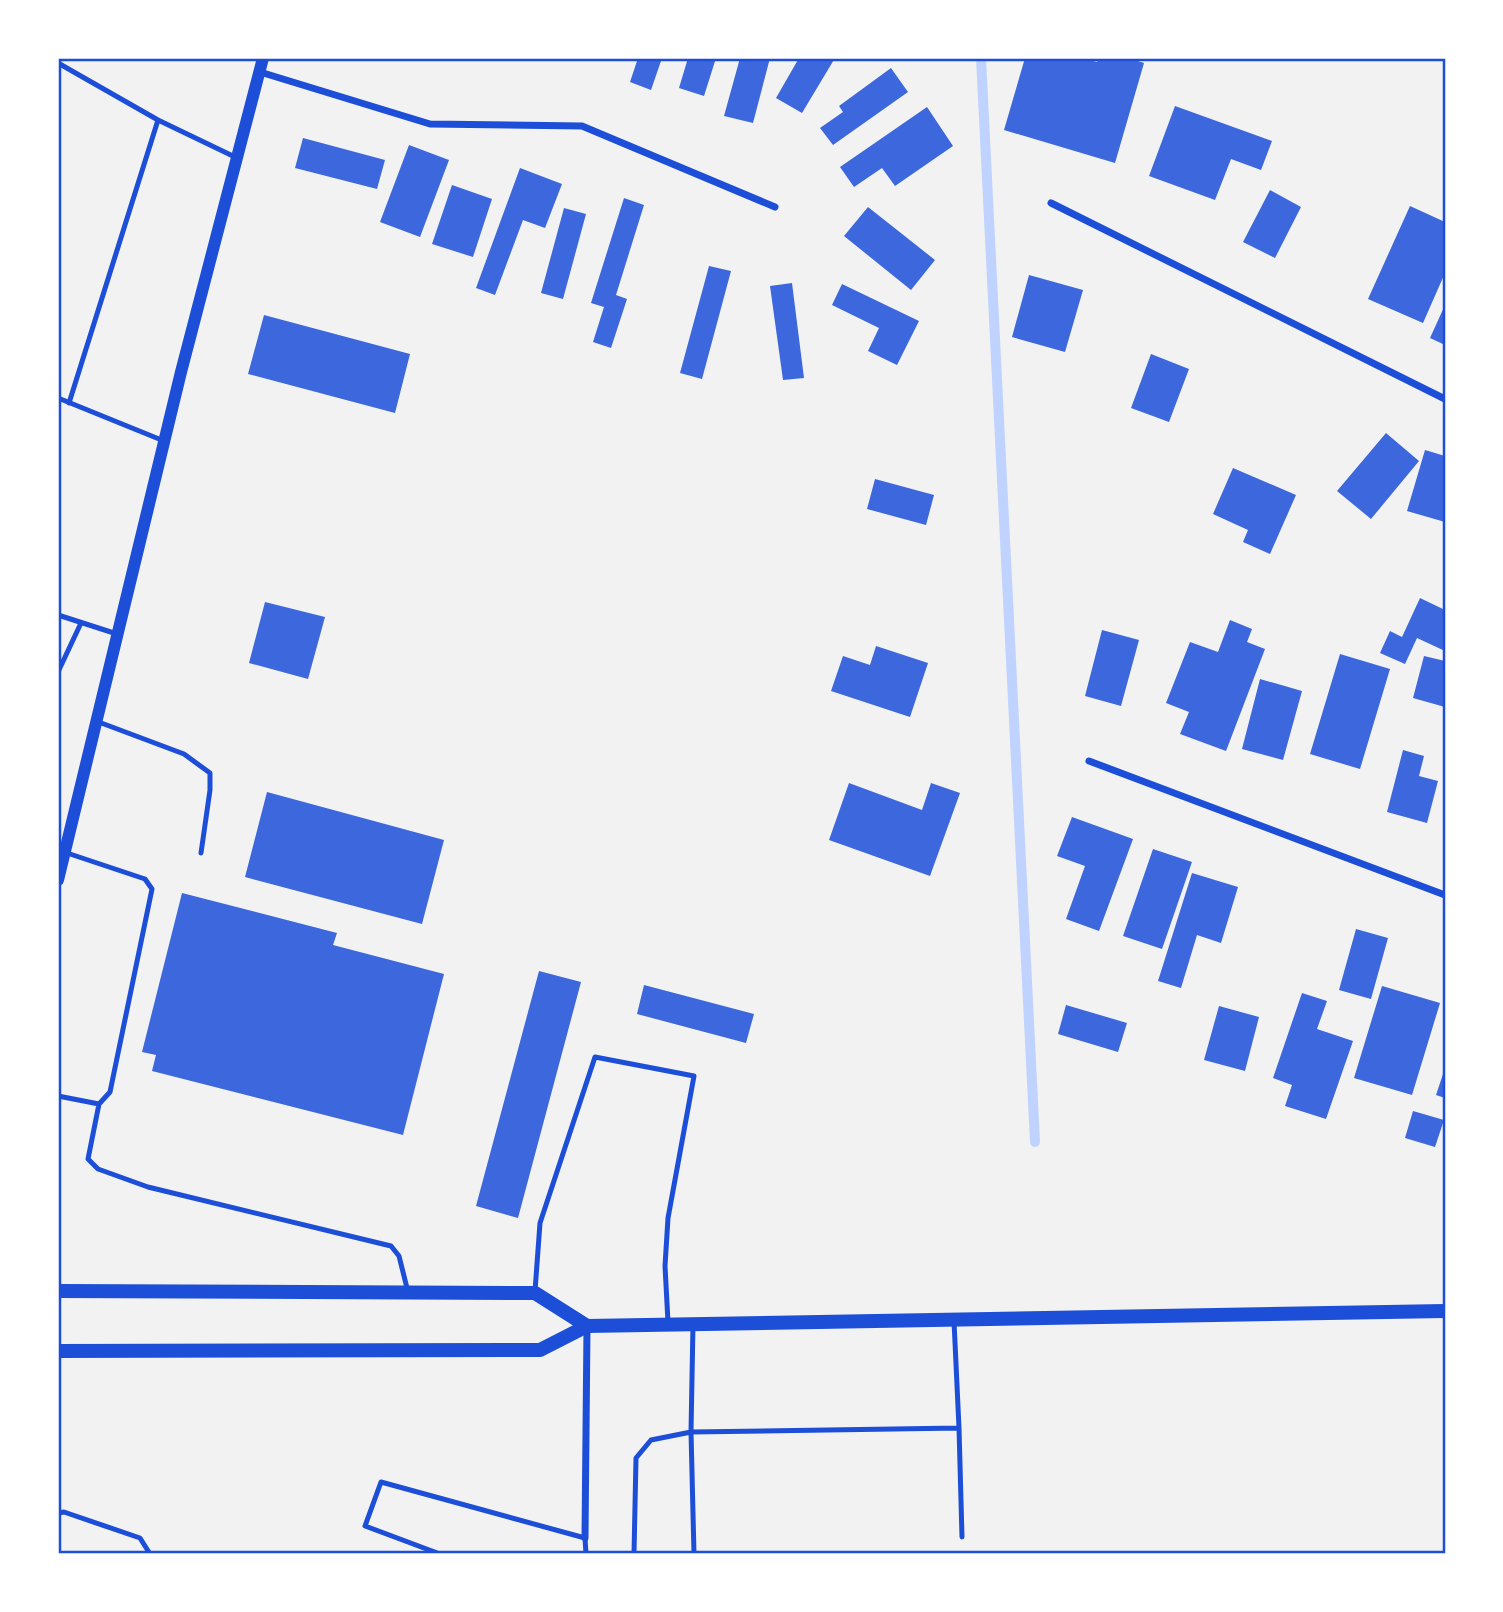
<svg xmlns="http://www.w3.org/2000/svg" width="1503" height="1612" font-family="Lato,sans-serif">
  <rect width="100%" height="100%" fill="#f2f2f2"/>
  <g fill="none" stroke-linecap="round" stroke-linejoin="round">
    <path stroke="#bfd3fe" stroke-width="10" d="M981,58L1035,1142"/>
  </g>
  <path fill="#3d67dc" d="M638,58H662L651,90L630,82Z
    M688,58H716L704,96L679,88Z
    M740,58H770L753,123L724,116Z
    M799,58H835L802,113L776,98Z
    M1025,58H1082L1097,62L1099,58H1128L1144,63L1115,163L1004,130Z
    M891,68L908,92L833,145L820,128L843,112L839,106Z
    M1175,106L1272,141L1261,170L1231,159L1215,200L1149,176Z
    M927,107L953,146L895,186L882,168L854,187L840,167Z
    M303,138L385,160L377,189L295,168Z
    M409,145L449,160L420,237L380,222Z
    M520,168L562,184L545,228L523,220L495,295L476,288Z
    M452,185L492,199L473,257L432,244Z
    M1270,190L1301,207L1275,258L1243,242Z
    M624,198L644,205L616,295L627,299L611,348L593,342L604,307L591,303Z
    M1410,206L1445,222V273L1423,323L1368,299Z
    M868,207L935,260L911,290L844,236Z
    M564,208L586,214L563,299L541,293Z
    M709,266L731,271L702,379L680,373Z
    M1029,275L1083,290L1065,352L1012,337Z
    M792,283L804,378L783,380L770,286Z
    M842,284L919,321L897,365L868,351L879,328L832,305Z
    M1445,305V345L1430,338Z
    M264,315L410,354L395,413L248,374Z
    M1151,354L1189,369L1169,422L1131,408Z
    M1386,433L1419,461L1371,519L1337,491Z
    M1425,450L1445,456V522L1407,511Z
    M1233,468L1296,495L1270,554L1243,542L1248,530L1213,514Z
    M875,479L934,495L926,525L867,509Z
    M1420,598L1445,610V651L1417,638L1405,664L1380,653L1390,631L1402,637Z
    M265,602L325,617L308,679L249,663Z
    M1230,620L1252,629L1247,642L1265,649L1226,751L1180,734L1189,712L1166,703L1190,642L1218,652Z
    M1102,630L1139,640L1121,706L1085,696Z
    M876,646L928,663L910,717L831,691L843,656L870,665Z
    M1340,654L1390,669L1360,769L1310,754Z
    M1424,656L1445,661V707L1413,698Z
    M1260,679L1302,691L1283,760L1242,749Z
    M1403,750L1424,756L1419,776L1438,781L1427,823L1387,812Z
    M849,783L922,810L931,783L960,793L930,876L829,840Z
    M267,792L444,840L422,924L245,877Z
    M1072,817L1133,839L1099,931L1066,919L1085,866L1057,856Z
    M1153,849L1192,862L1162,949L1123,936Z
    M1192,873L1238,887L1221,943L1197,935L1181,988L1158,981Z
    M182,893L337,933L333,945L444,974L403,1135L152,1071L156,1055L142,1052Z
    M1356,929L1388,938L1371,999L1339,990Z
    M539,971L581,982L518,1218L476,1206Z
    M644,985L754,1014L746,1043L637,1014Z
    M1382,986L1440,1003L1412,1095L1354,1078Z
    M1302,993L1327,1001L1317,1029L1353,1041L1326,1119L1285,1106L1292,1085L1273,1078Z
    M1066,1005L1127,1023L1118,1052L1058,1034Z
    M1219,1006L1259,1017L1245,1071L1204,1060Z
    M1445,1068V1098L1436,1095Z
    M1413,1111L1444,1120L1435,1147L1405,1138Z"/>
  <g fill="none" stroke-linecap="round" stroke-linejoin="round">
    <path stroke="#1d4ed8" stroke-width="5" d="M58,63L158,120
      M58,398L164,441
      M69,403L158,120L235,157
      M58,615L117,634
      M58,672L81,623
      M96,721L184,754L210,773V790L201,853
      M58,1096L99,1104L110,1092L152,889L145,879L64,852
      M99,1104L88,1159L98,1169L148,1187L391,1246L399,1256L408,1292
      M535,1291L540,1223L595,1057L694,1076L668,1218L665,1266L668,1322
      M693,1324L691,1432L959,1428L954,1321
      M959,1428L962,1537
      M58,1513L64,1512L140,1538L150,1554
      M440,1554L365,1526L381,1482L585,1538L586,1554
      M634,1554L636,1458L651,1440L691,1432L694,1554"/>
    <path stroke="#1d4ed8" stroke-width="7" d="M260,72L430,124L582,126L775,207
      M1051,203L1445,399
      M1089,761L1445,895
      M585,1538L587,1327"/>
    <path stroke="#1d4ed8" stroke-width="12" d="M58,880L181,372L263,58"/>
    <path stroke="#1d4ed8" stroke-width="14" d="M58,1291L535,1293L587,1326
      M58,1351L540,1350L587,1326L1445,1311"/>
  </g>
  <rect width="1503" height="1612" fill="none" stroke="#ffffff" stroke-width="119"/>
  <rect x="60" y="60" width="1384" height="1492" fill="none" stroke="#1d4ed8" stroke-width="2.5"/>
</svg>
